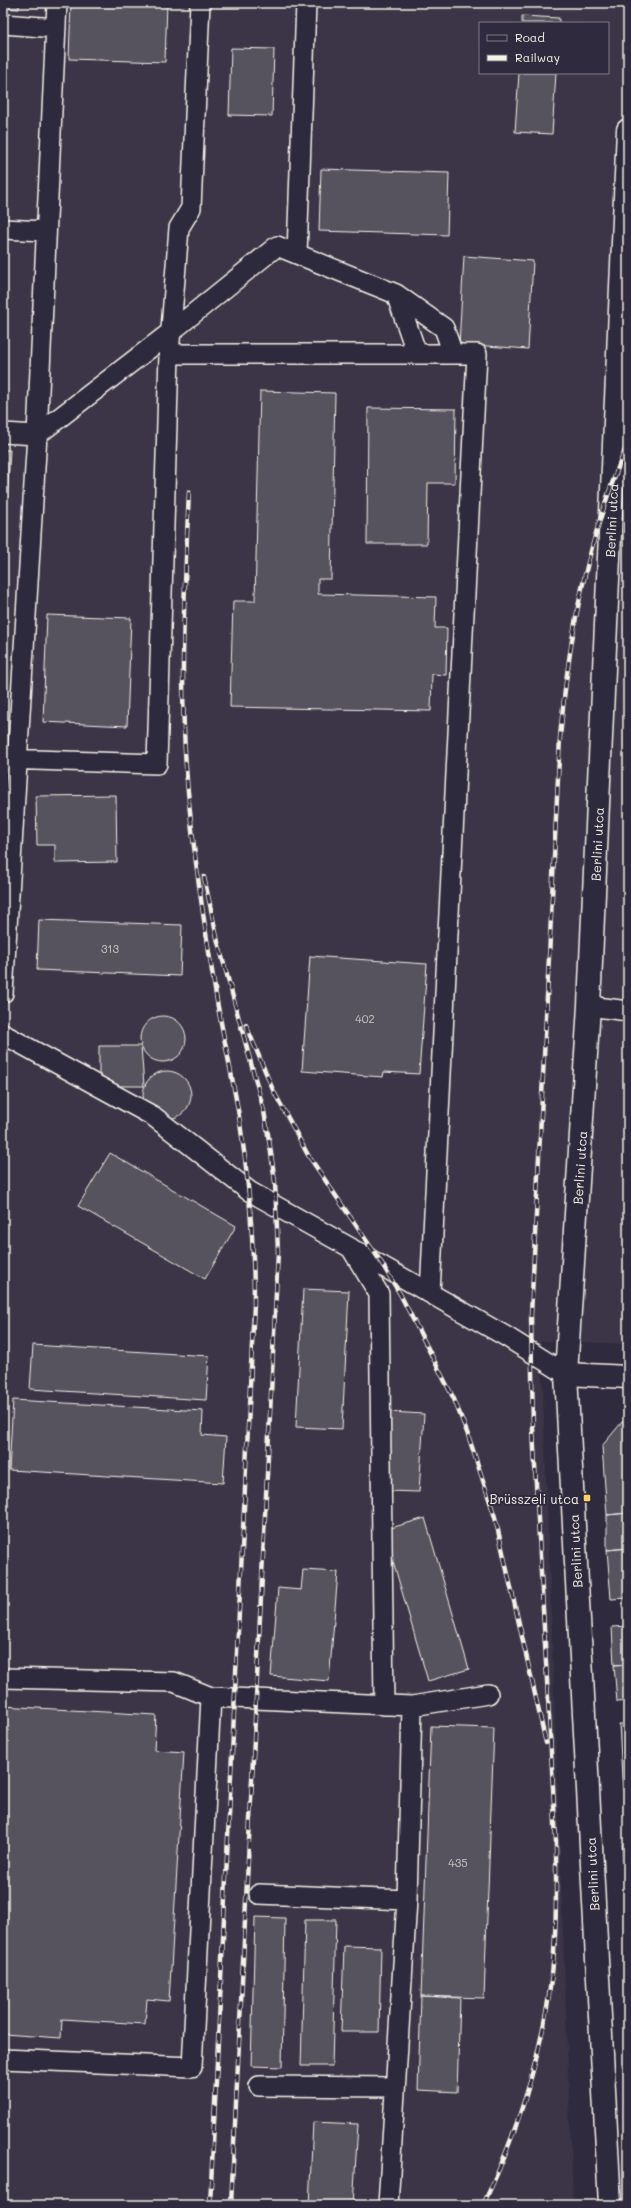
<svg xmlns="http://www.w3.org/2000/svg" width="631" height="2208" font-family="Mali,sans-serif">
  <rect width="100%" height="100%" fill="#2f2a3d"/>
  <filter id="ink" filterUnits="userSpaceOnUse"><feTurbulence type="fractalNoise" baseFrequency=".025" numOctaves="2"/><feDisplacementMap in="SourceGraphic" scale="8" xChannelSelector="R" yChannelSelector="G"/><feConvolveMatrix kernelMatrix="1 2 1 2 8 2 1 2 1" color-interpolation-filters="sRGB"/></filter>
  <g filter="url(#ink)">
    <path fill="#3b3647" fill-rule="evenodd" d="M3,3H628V1344L541,1341L573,2205H3ZM480,23H608V73H480Z"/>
    <path fill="#56525f" stroke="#f4f1e8" d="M3,3H19V9L3,8Z
      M71,3H167L165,62L69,59Z
      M522,16L559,18V23H522Z
      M231,48L274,49L272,116L229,115Z
      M519,73H556L552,134L515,132Z
      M321,169L449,173L447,235L319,231Z
      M464,256L533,261L528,349L459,344Z
      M260,391L335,393L331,579H318V594L436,597L435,628H447L446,675L432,674L431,711L230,707L233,601H255Z
      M368,408L456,409L455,483H428L427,544H367Z
      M3,450H10L3,575Z
      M47,615L131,618L127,726L43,722Z
      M116,795L117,862L55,863V845H37L36,796Z
      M39,920L182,925L180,976L37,970Z
      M310,956L427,964L419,1074L384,1072L383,1077L302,1071Z
      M140 1039a23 23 0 1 1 46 0a23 23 0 1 1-46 0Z
      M99,1046H141L144,1086H99Z
      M143 1095a24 24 0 1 1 48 0a24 24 0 1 1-48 0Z
      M110,1153L236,1226L205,1279L78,1206Z
      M303,1289L349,1291L342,1429L296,1427Z
      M33,1345L209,1356L206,1400L30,1389Z
      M13,1400L203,1411L202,1435L226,1437L223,1483L9,1470Z
      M390,1412L424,1414L419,1492L386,1491Z
      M628,1421V1513L607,1515L602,1446L622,1422Z
      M628,1513V1548L607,1550V1515Z
      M425,1518L469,1669L428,1681L384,1530Z
      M628,1548V1598L611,1599L607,1550Z
      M303,1570L338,1572L329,1681L271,1676L278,1588L301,1590Z
      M628,1626V1664L614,1665L612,1627Z
      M628,1664V1701L617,1702L614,1665Z
      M3,1706L156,1715L154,1750L184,1752L169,2001L147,1999L145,2024L62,2019L61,2038L3,2034Z
      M619,1724H628V1777H622Z
      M431,1726L494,1728L484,1998L421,1996Z
      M622,1777H628V1825H626Z
      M622,1844H628V1890L625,1891Z
      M628,1890V1936L625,1891Z
      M255,1917L285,1918L282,2067L251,2066Z
      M305,1920H336L332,2066H301Z
      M344,1946L381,1947L379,2032H341Z
      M421,1996L460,1998L457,2092L418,2090Z
      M313,2122L358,2124L353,2205H309Z"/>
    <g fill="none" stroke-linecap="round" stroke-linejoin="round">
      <g stroke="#f4f1e8" stroke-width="22">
        <path id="service" d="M3,24L56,28
          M3,229L45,231
          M297,254L306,3
          M396,294L444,328L453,354
          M169,354H477L430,1293
          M3,433L37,435L172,331L277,246L396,294L417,354
          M4,759L157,764L169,354L179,228L191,208L200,3
          M3,993L37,435L57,3
          M589,1006L628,1011
          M3,1034L153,1116L249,1191L351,1248L379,1294L384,1705
          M352,1249L507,1337L566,1374
          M3,1678L174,1682L211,1697L412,1706L488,1694
          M259,1894L407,1900
          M3,2059L192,2067L211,1697
          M259,2086L395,2087
          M388,2205L407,1900L412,1706"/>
      </g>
      <g stroke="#f4f1e8" stroke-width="25">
        <path id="minor" d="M566,1374L628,1377"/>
      </g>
      <g stroke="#f4f1e8" stroke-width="25">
        <g id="tertiary">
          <path id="s1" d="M610,2205L566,1374L589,1006L628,130"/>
        </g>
      </g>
      <use href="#service" stroke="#2f2a3d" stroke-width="19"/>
      <use href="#minor" stroke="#2f2a3d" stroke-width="22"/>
      <use href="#tertiary" stroke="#2f2a3d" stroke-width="22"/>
      <g stroke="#f4f1e8" stroke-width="4.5">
        <path id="rail" d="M189,492C184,599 178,705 190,812C197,877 207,943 218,1007C225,1044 233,1080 239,1116C249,1179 254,1241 254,1304L210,2205
          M204,877L218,942L264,1111L270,1146L275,1182L278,1252L231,2205
          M246,1025L273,1090L308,1155L381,1262L400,1294L454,1399L468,1435L495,1517L546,1743
          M483,2205C518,2132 542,2055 552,1974C557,1930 556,1885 556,1841L533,1430L531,1315L560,738C569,635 587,539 628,443"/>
      </g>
      <use href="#rail" stroke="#2f2a3d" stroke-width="3" stroke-dasharray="9" stroke-linecap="butt"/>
    </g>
  </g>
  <rect fill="#ffd166" stroke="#2f2a3d" stroke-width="1.5" x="583" y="1494" width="8" height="8" rx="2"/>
  <g text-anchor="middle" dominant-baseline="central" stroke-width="4" stroke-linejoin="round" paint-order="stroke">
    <g font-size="11" fill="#ccc9c6">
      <text x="110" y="948">313</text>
      <text x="365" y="1018">402</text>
      <text x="458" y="1862">435</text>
    </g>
    <g font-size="13" fill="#f4f1e8" stroke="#2f2a3d">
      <text stroke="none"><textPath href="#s1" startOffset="1687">Berlini utca</textPath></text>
      <text stroke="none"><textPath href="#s1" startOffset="1363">Berlini utca</textPath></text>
      <text stroke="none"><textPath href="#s1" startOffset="1039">Berlini utca</textPath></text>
      <text transform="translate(575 1551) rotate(-93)">Berlini utca</text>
      <text transform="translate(592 1874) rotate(-93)">Berlini utca</text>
    </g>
    <g font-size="13" fill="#f4f1e8" stroke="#2f2a3d" text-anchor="end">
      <text x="579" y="1498">Brüsszeli utca</text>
    </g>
  </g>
  <rect width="631" height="2208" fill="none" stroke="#2f2a3d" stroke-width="16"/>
  <rect x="8" y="8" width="615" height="2192" fill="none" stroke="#f4f1e8" stroke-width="1.5" filter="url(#ink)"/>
  <rect x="479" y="22" width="130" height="52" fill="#2f2a3d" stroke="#7e7a81"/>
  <rect x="487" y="35" width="20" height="6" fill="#2f2a3d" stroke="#7e7a81"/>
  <text x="515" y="42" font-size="12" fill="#f4f1e8">Road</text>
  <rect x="487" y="55" width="20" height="6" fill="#f4f1e8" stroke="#7e7a81"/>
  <text x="515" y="62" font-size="12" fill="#f4f1e8">Railway</text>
</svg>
